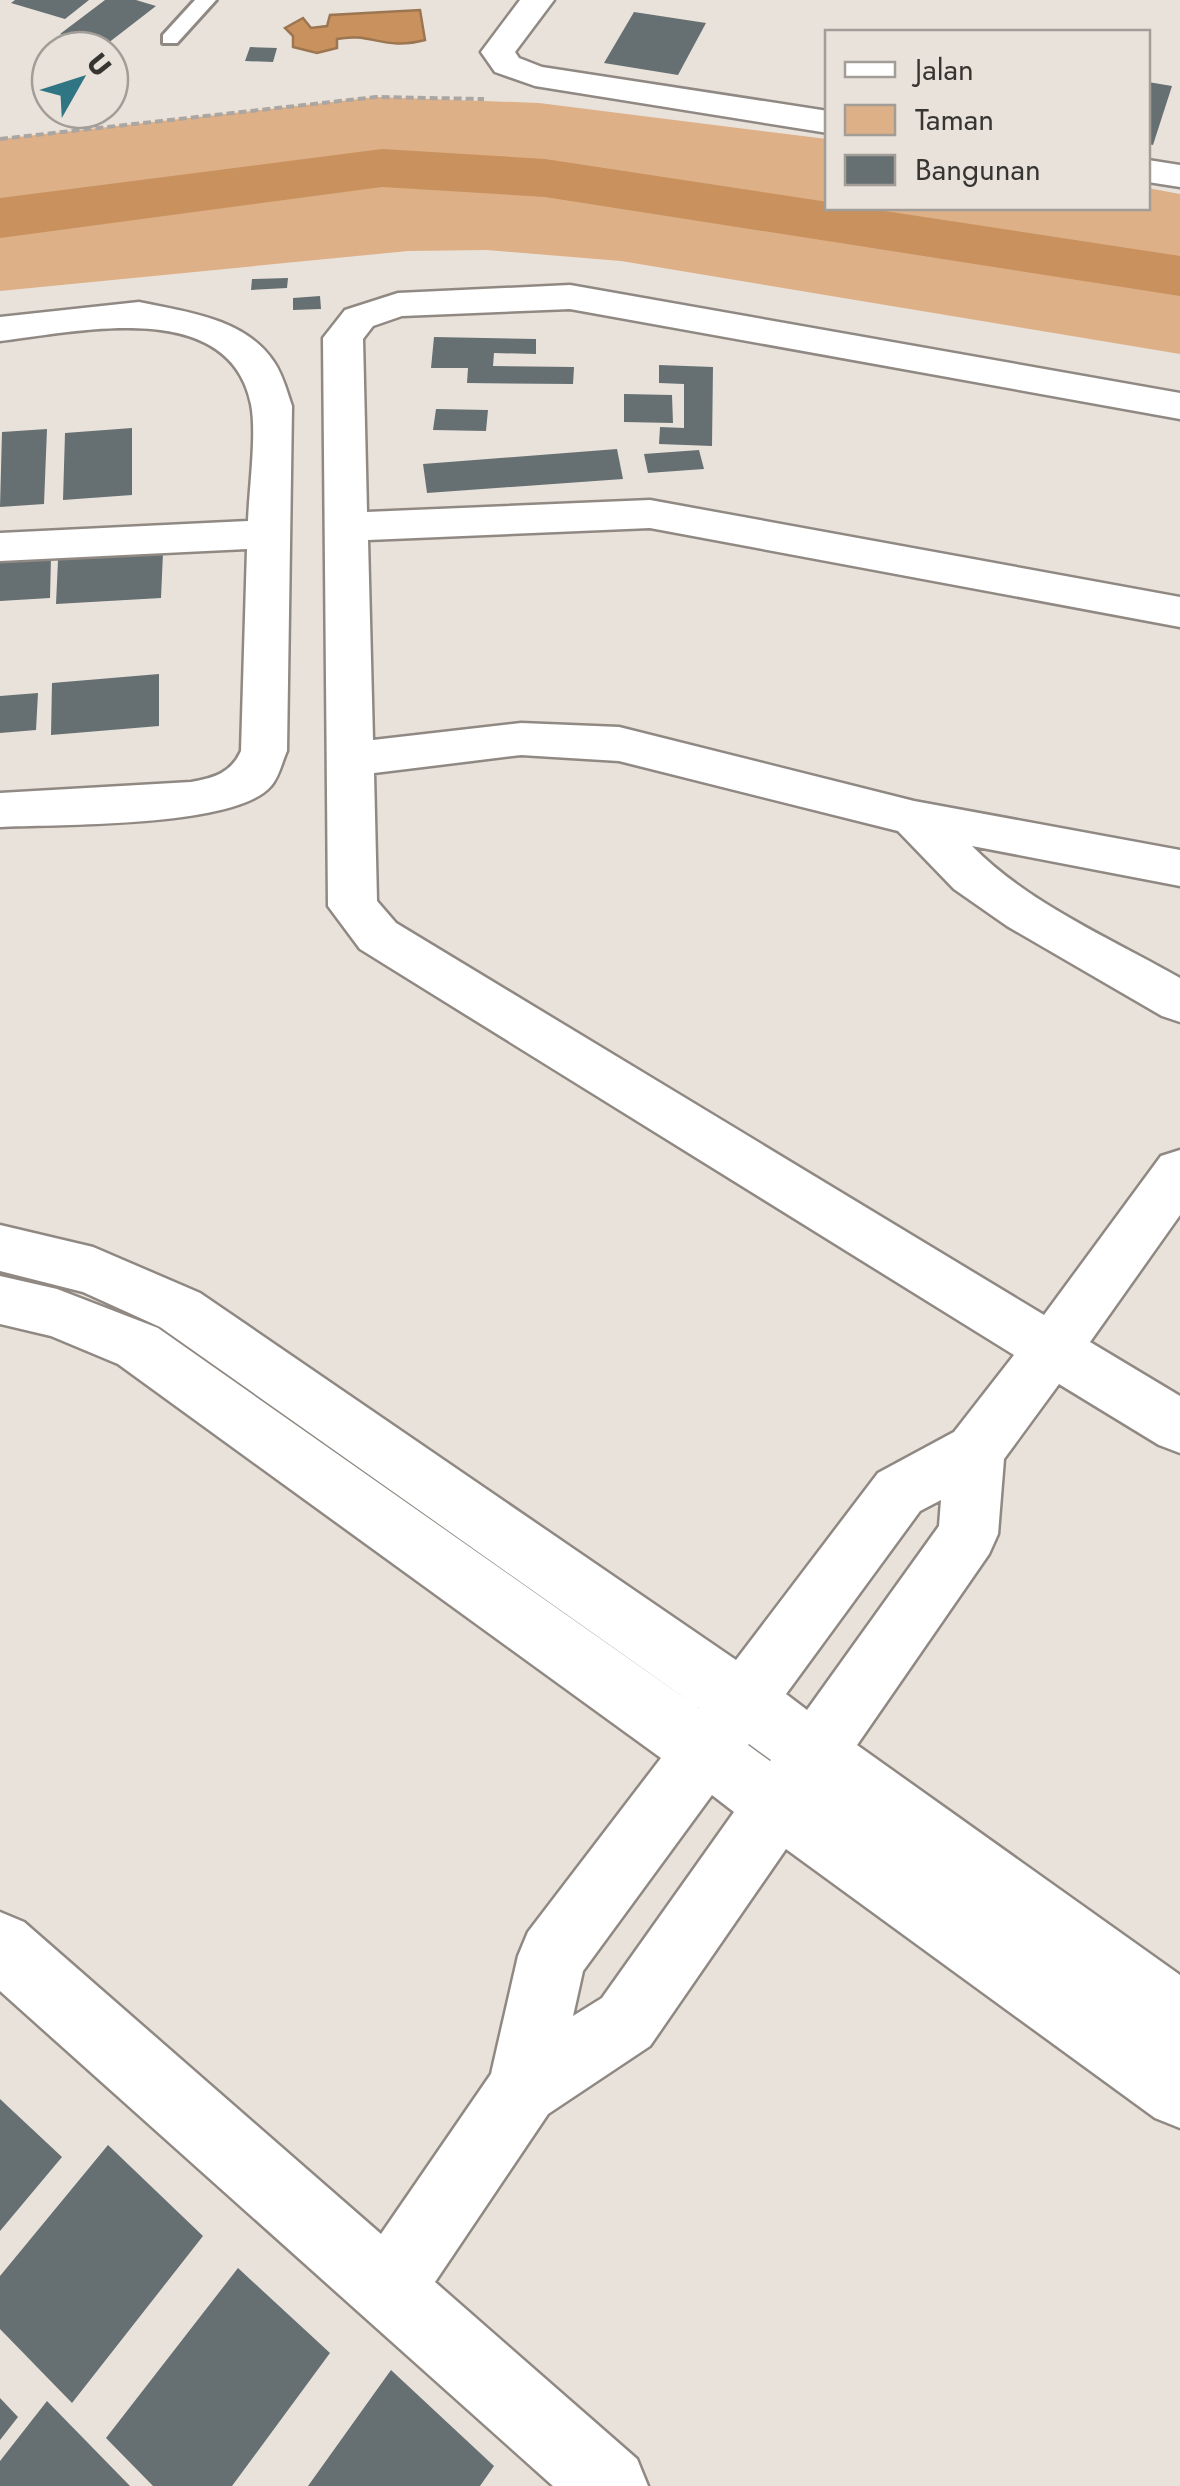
<svg xmlns="http://www.w3.org/2000/svg" width="1180" height="2486" font-family="Jost,sans-serif">
  <rect width="100%" height="100%" fill="#e9e2db"/>
  <path fill="#deb087" d="M376,97L539,103L827,139L828,208H1148V188L1180,194V354L621,261L487,250L408,251L0,291V139Z"/>
  <path fill="#c8915e" stroke="#9c7551" stroke-width="2.5" d="M420,10L425,40C384,51 371,32 337,39V48L317,53L293,47V36L285,28L303,18L311,28L327,26L330,15Z"/>
  <g fill="none" stroke-linecap="round" stroke-linejoin="round">
    <path fill="#c8915e" fill-rule="evenodd" d="M382,149L545,159L828,202V208H865L1180,256V296L545,197L382,187L0,238V198Z"/>
  </g>
  <path fill="#667072" d="M15,0H89L65,19L11,3Z
    M105,0H136L156,6L103,47L60,34Z
    M634,12L706,23L678,75L604,63Z
    M250,47L277,48L273,62L245,61Z
    M1148,82L1172,86L1153,145L1148,144Z
    M288,278L287,288L251,290L252,279Z
    M320,296L321,309L293,310V298Z
    M434,337L536,339V354L494,353L493,366L574,367L573,384L467,383L468,368H431Z
    M659,365L713,367L712,446L659,444L660,427L684,428V384L659,383Z
    M624,394L672,395L673,423L624,422Z
    M436,409L488,410L486,431L433,430Z
    M132,428V495L63,500L65,433Z
    M47,429L44,504L0,507L2,432Z
    M617,449L623,479L427,493L423,464Z
    M699,450L704,469L648,473L644,454Z
    M163,553L161,598L56,604L58,560Z
    M51,557L50,598L0,601V561Z
    M159,674V726L51,735L52,683Z
    M38,693L36,730L0,733V696Z
    M0,2099L62,2157L0,2231Z
    M108,2145L203,2236L72,2403L0,2329V2276Z
    M238,2268L330,2353L232,2486H153L106,2438Z
    M391,2370L494,2466L480,2486H308Z
    M0,2398L18,2417L0,2440Z
    M47,2401L130,2486H0V2461Z"/>
  <g fill="none" stroke-linecap="round" stroke-linejoin="round">
    <g stroke="#908983" stroke-width="6">
      <path id="service" d="M195,0H216L177,43H163V35Z"/>
    </g>
    <g stroke="#908983" stroke-width="5">
      <path id="minor" d="M520,0H554L515,52L519,58L542,67L828,111V133L535,86L495,72L481,52Z
        M1148,160L1180,165V187L1148,182Z
        M570,285L1180,393V419L570,309L402,316L373,326L363,339L367,512L650,500L1180,597V627L650,528L368,540L373,740L521,723L619,727L914,801L1180,850V886L972,846C1029,904 1110,938 1180,978V1022L1162,1016L1007,926L954,889L898,831L619,761L521,755L374,773L377,901L396,923L1044,1315L1161,1156L1180,1150V1215L1090,1342L1180,1396V1453L1159,1445L1059,1384L1004,1459L998,1534L989,1554L857,1745L1180,1975V2128L1155,2118L786,1849L650,2046L548,2114L435,2282L637,2459L648,2486H553L0,1991V1912L24,1922L381,2234L491,2074L518,1956L528,1932L661,1758L118,1364L51,1336L0,1324V1276L57,1289L158,1328L699,1708L160,1327L83,1292L0,1271V1225L93,1247L200,1293L736,1660L878,1473L954,1432L1014,1355L360,949L328,906L323,338L345,310L398,293ZM941,1500L939,1526L807,1710L786,1694L920,1511ZM749,1744L771,1760L770,1761L748,1745ZM712,1795L734,1812L602,1998L573,2016L583,1971Z
        M139,302C186,312 245,318 274,362C283,375 287,392 292,406L287,751C282,762 279,777 271,786C236,828 57,824 0,827V793L191,782C214,778 231,773 241,751L247,549L0,561V533L248,521C249,489 257,433 251,404C229,296 77,332 0,341V317Z"/>
    </g>
    <path stroke="#aba6a1" stroke-width="4" stroke-dasharray="8 4" stroke-linecap="butt" d="M0,139L376,97L484,99"/>
    <use href="#service" fill="#fff" fill-rule="evenodd"/>
    <use href="#minor" fill="#fff" fill-rule="evenodd"/>
  </g>
  <rect x="825" y="30" width="325" height="180" fill="#e9e2db" stroke="#a29d97" stroke-width="2.5"/>
  <rect x="845" y="62" width="50" height="15" fill="#ffffff" stroke="#a29d97" stroke-width="2.5"/>
  <text x="915" y="80" font-size="30" fill="#373532">Jalan</text>
  <rect x="845" y="105" width="50" height="30" fill="#deb087" stroke="#a29d97" stroke-width="2.5"/>
  <text x="915" y="130" font-size="30" fill="#373532">Taman</text>
  <rect x="845" y="155" width="50" height="30" fill="#667072" stroke="#a29d97" stroke-width="2.5"/>
  <text x="915" y="180" font-size="30" fill="#373532">Bangunan</text>
  <g transform="translate(80 80) rotate(51)"><circle r="48" fill="#e9e2db" stroke="#a29d97" stroke-width="2.5"/>
  <path d="M0-8L18 38L0 25L-18 38Z" fill="#2f7583"/>
  <text y="-15" font-size="28" font-weight="bold" text-anchor="middle" fill="#373532">U</text>
  </g>
</svg>
